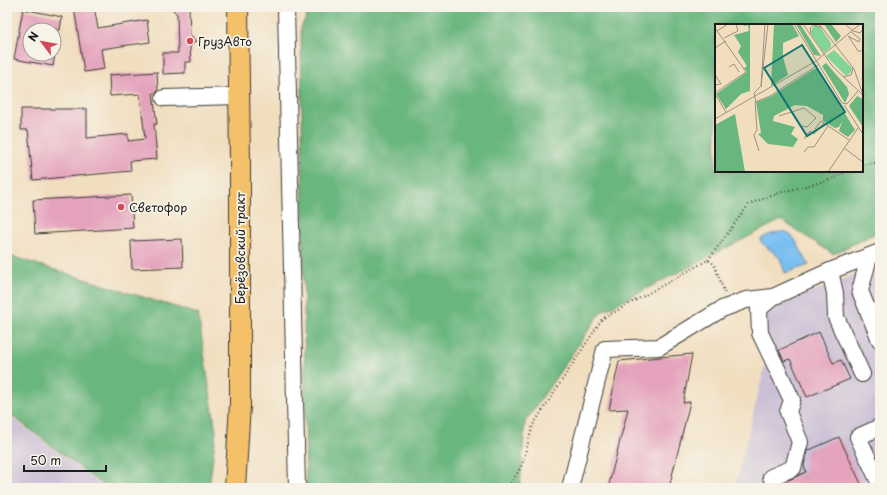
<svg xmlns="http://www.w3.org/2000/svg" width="887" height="495" font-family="'Playpen Sans',sans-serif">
  <rect width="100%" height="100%" fill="#f7f3e8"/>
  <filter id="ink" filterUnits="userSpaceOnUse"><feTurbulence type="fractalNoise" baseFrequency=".025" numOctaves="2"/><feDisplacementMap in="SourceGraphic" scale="8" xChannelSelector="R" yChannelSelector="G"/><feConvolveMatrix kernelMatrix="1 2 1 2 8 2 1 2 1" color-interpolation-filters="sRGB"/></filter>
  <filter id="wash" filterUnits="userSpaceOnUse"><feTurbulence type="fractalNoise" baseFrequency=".012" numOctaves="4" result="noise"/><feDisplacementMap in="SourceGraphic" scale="16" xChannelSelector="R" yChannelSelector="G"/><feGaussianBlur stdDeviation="0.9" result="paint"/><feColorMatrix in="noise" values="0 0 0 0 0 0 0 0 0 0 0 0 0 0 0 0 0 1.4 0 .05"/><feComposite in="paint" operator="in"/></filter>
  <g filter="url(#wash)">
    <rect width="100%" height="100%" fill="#f1debf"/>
    <path fill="#cbbfd5" d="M880,264V488H735L766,361L751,317Z
      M7,414L105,488H7Z"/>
    <path fill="#6ab67f" stroke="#43694e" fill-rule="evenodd" d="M312,7H880V231L833,254L781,220L601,312L525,422L520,488H306L301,27ZM716,25H862V171H716Z
      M7,255L198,314L216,432L209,488H107L7,412Z"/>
    <path fill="#7abff1" stroke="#4b6e86" d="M785,231L794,238L809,265L785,273L780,258L761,242V239L768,235Z"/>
    <g id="blocks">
      <path fill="#e4a2bc" d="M74,7H94L98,28L147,20L150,42L101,49L104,69L84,72Z
        M170,7H189L190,36L196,41L190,47L191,62H185V73L163,74V53H178L177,14Z
        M23,9L62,17L60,30H30V54H55L53,66L14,59Z
        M157,72L158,91L156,93H153L157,124H154L157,159L130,161L131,171L33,180L28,130H21V109H87V138L128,134V141L145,139L140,94L110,96L109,75Z
        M131,195L133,228L35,234L33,200Z
        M182,239L183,267L132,269L131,241Z
        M819,332L833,363L841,360L850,379L807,397L790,359L784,361L779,350Z
        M692,354L683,403L690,402L669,488H608L628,409L609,410L619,361Z
        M839,437L863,488H772L806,472L804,466L807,451Z"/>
    </g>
  </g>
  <g filter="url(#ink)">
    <use href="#blocks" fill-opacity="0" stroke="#3c3934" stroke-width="1"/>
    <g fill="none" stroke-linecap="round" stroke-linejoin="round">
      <g stroke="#3c3934" stroke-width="18">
        <path id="minor" d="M286,7L297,488
          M164,98L239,96
          M869,257L860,291L880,340
          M862,374L836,317L835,293L830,271L880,252
          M880,427L858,437L880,484
          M771,477L793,468L800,442L788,412L792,400L760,333L759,309L773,297L830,271
          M570,488L605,349L659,347L722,309L746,300L773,297"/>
      </g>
      <g stroke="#3c3934" stroke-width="22">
        <path id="major" d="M235,488L240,405V162L238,7"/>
      </g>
      <path stroke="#3c3934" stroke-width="2" stroke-dasharray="1 3" stroke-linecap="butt" d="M862,165L880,162
        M708,260L749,204L782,192L833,179L847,171
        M504,488L512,482L522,465L533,425L602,319L708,260L714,264L725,294"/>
      <use href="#minor" stroke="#fff" stroke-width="16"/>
      <use href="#major" stroke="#f4c16a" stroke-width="20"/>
    </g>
  </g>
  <g fill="#d1495b" stroke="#f7f3e8" stroke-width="1.5">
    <circle cx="190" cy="41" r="4"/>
    <circle cx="121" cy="207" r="4"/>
  </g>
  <g text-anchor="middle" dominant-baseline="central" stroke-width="3.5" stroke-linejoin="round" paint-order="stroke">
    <g font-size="12" fill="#1c1c1c" stroke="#f7f3e8" text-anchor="start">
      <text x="198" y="41">ГрузАвто</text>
      <text x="129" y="207">Светофор</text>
    </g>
    <g font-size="12" fill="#1c1c1c" stroke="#f7f3e8">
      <text transform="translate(240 248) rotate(-90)">Берёзовский тракт</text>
    </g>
  </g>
  <g transform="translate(715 24)">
    <rect width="148" height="148" fill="#f1debf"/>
    <path d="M100,1L105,3L116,19V23L109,29L97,12L96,6ZM119,26L137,44L136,48L131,52L111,32Z" fill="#83d596"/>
    <path d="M28,0H35V67L26,70L11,85L1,70L32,48L29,44L32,42L23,28L26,22L19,11L34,7L33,1L29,2ZM59,0H77L84,12L68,19V33L73,51L56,62ZM81,0H85L106,32L99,31ZM109,0H116L126,12L121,18ZM111,39L132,63L134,70L130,79L107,42ZM99,45H103L140,106L133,113L124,107L127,97L124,103L120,104L108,97V91L92,82L80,81L59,92L58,97L80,103L76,110L83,115L78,123L53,120L43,110L46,109L41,78L55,73ZM142,72L148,75V103L134,82ZM20,90L30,148H0V101Z" fill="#6ab67f"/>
    <path fill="none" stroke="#9c907e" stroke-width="1" d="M50,0L46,63L53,0M79,0L127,79L132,80L143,67M88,0L118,43L148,71M104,0L139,45L147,68M130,0L138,7L145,9L148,5M0,4L31,48L0,69M2,7L13,0M96,10L95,4L99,1L106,3M133,12L144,18L145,15L136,8M134,13L143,27H148M9,14L23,7L21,0M0,24L11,17M14,43L19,40L24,48M0,51L6,60L0,61M128,53L136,51L138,44M0,70L11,88M41,78L39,69L45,63M129,81L148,110M64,92L89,84L101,94M0,95L101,37L145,0M87,102L92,103L101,94M100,105L106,97L134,116M89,115L95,107L99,110L109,99M129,124L148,138M44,127L39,111L42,106L40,78L55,72L103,41M89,128L93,123H99L113,102M113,148L143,104"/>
    <path fill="#0f766e" fill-opacity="0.15" stroke="#0f766e" stroke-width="2" d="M87,21L130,88L92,112L49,44Z"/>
    <rect width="148" height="148" fill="none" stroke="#1c1c1c" stroke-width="2"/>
  </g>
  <rect width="887" height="495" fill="none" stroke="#f7f3e8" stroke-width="24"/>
  <g transform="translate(42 42) rotate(302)"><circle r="19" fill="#f7f3e8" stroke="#9f9d96"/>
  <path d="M0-3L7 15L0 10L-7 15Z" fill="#d1495b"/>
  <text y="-6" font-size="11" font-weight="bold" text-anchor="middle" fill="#1c1c1c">N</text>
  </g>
  <path d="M24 465v6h82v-6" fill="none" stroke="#1c1c1c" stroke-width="2"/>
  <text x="30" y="465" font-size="12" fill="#1c1c1c" stroke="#f7f3e8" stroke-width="3" paint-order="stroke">50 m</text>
</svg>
